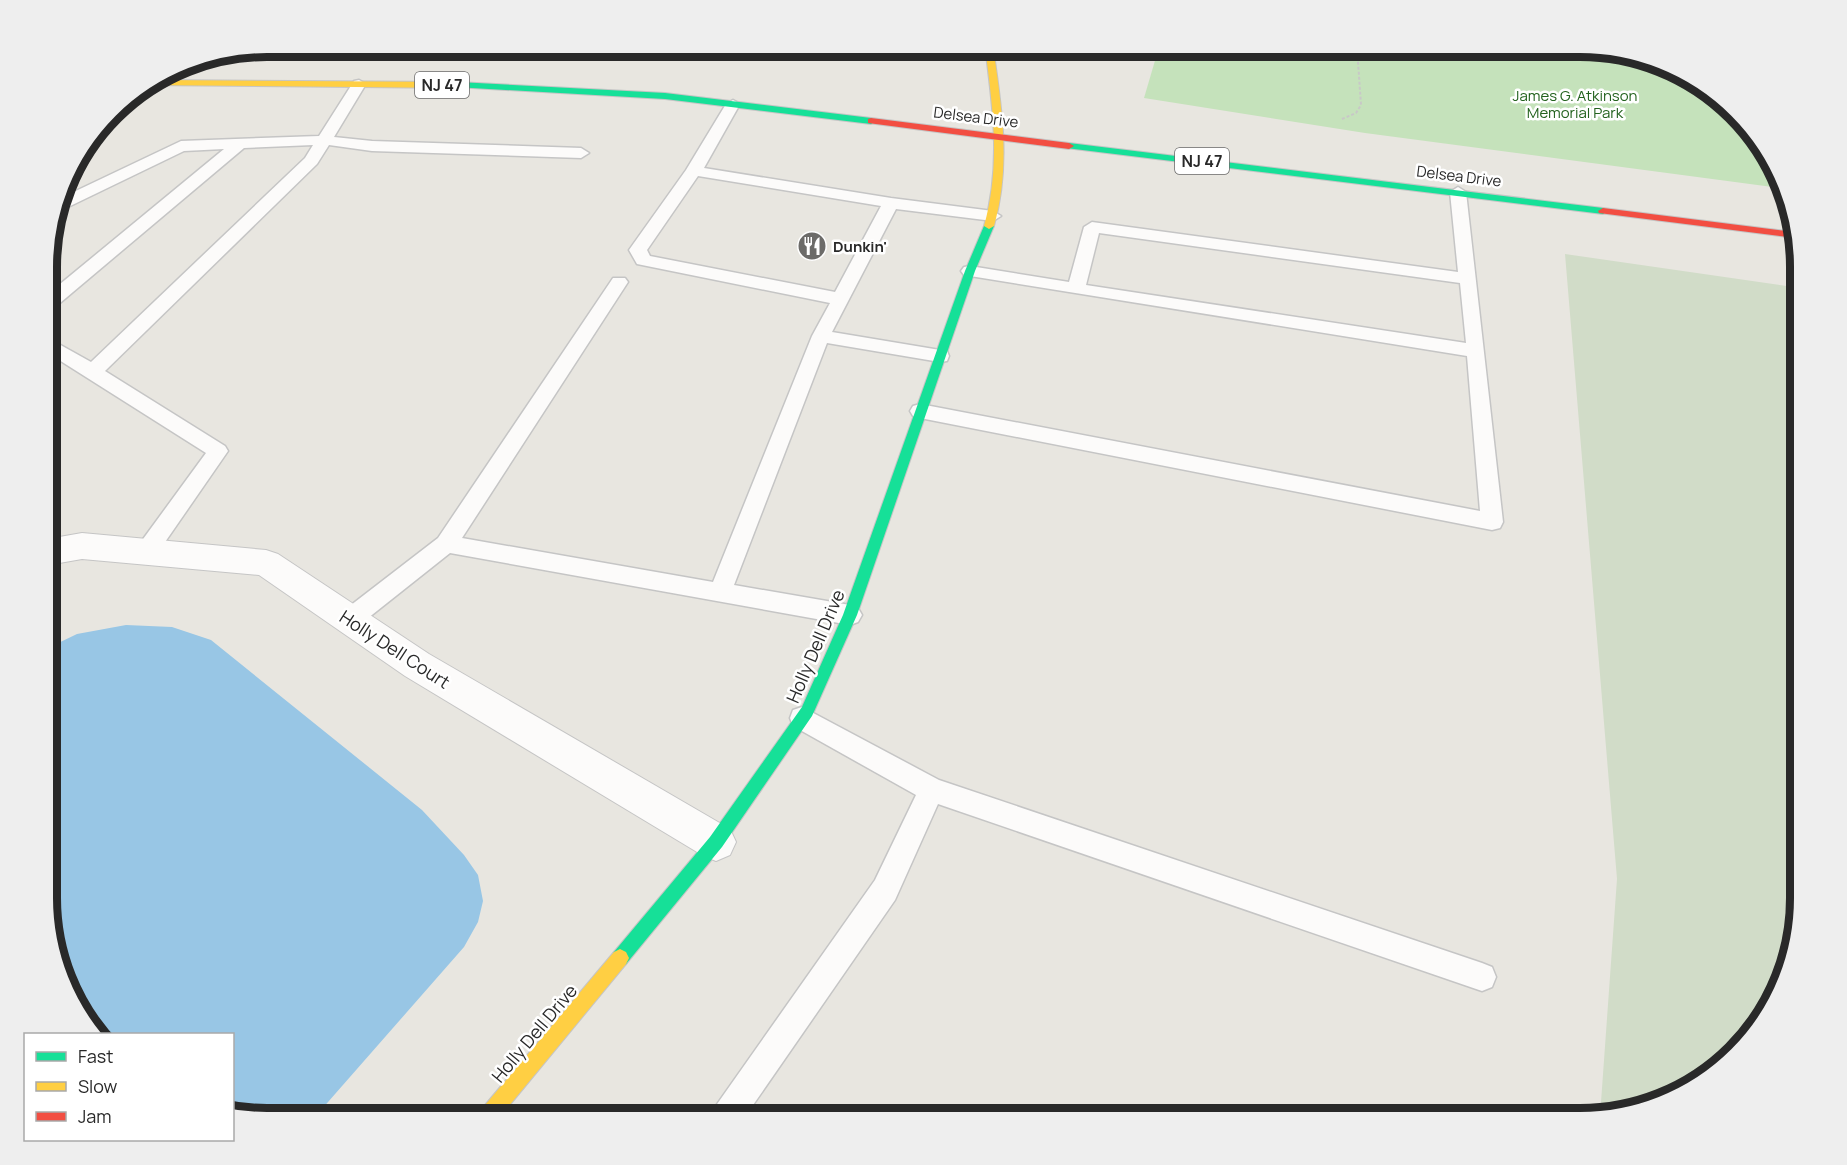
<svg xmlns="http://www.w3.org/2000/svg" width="1847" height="1165" font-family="Manrope,sans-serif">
  <rect width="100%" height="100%" fill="#e8e6e0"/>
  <path fill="#c5e2bb" d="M1159,47H1580L1637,54L1702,84L1771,157L1780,188L1365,133L1144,98Z"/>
  <path fill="#d1dcc8" d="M1565,254L1800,288V912L1789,968L1763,1020L1690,1089L1600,1116L1617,879Z"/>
  <path fill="#98c6e5" d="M126,625L172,627L211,640L422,810L464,855L478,875L483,901L478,922L464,947L314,1118H267L233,1113L232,1034H98L84,1020L48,926V648L77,634Z"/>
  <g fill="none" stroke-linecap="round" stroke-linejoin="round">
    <g stroke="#c5c5c5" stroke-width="3">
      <path id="lane" d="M359,80L366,84L334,137L372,141L581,148L589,153L581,158L372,151L329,145L317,164L105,371L225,446L228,451L154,558L146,561L138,558L135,552L138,546L206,453L48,353V338L91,362L305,158L313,145L244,148L54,308L48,310V294L224,149L184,151L64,209L57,211L61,198L181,141L319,136L354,81Z
        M733,100L740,104L704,168L891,198L993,211L1001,216L993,221L896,209L832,332L940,350L947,351L949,356L947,361L940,362L827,343L734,585L850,605L858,608L862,615L858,622L850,625L450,553L358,626L350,629L342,626L338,619L342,612L438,538L613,278H625L628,282L462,538L713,582L812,336L830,303L637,264L629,250L686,170L726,104ZM698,176L881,206L835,292L650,256L647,250Z
        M1458,187L1466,192L1503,522L1500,528L1492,530L920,418L913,416L910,411L913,406L920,404L1480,511L1467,356L970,276L964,275L961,271L964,267L970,266L1069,282L1084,227L1092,222L1458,272L1450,192ZM1099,233L1460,283L1466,343L1086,285Z
        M802,707L939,780L1482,963L1492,967L1496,977L1492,987L1482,991L938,804L895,900L744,1118H711L715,1107L875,880L916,795L793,726L790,718L793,710Z"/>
    </g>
    <g stroke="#c5c5c5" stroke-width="2">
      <path id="street" d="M82,533L266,550L278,554L429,654L730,829L736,842L730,855L716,861L702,855L405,676L259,575L82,559L48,565V539Z"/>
    </g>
    <g stroke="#c5c5c5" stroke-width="2">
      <path id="fast" d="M458,82L665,93L871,118L876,121L871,124L665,99L455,87V83Z
        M1069,143L1603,208L1608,211L1603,214L1066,148L1064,146Z
        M989,223L994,226L975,271L857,615L812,716L722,847L626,964L620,967L614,964L611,958L614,952L710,837L802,707L843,615L965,271L984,226Z"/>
    </g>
    <g stroke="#c5c5c5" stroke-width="2">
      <path id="slow" d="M985,47H993C1002,108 1011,166 994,226L989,229L984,226C1001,166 993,108 985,47Z
        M155,80L458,82L462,85L458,88L148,85Z
        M620,949L626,952L629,958L626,964L499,1118H478L480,1111L614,952Z"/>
    </g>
    <g stroke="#c5c5c5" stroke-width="2">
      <path id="jam" d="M871,118L1069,143L1074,146L1069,149L868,123V119Z
        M1603,208L1794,232L1795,238L1599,213L1598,211Z"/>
    </g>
    <path stroke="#c8c8c7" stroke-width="2" stroke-dasharray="3 2" stroke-linecap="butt" d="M1342,119L1356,113L1361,105L1357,47"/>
    <use href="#lane" fill="#fcfbfa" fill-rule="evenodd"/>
    <use href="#street" fill="#fcfbfa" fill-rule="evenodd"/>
    <use href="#fast" fill="#16e098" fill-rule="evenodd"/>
    <use href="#slow" fill="#ffcf43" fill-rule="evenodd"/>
    <use href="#jam" fill="#f24e42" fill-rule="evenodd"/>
  </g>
  <defs>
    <g id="restaurant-disc" transform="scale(1.5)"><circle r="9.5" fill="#6c6b69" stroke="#fff"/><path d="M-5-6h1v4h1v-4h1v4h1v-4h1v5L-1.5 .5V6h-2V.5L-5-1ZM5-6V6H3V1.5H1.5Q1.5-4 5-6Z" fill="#fff"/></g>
  </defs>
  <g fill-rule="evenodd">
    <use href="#restaurant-disc" x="812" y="246"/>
  </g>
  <g text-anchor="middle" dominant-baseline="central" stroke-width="5" stroke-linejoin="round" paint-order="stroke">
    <g font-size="15" fill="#23621e" stroke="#fff">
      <text x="1575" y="95">James G. Atkinson<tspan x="1575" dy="17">Memorial Park</tspan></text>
    </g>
    <g font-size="15" fill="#292929" stroke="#fff">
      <text transform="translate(976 117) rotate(7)">Delsea Drive</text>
      <text transform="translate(1459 176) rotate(7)">Delsea Drive</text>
    </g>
    <g font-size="15" font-weight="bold" fill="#292929" stroke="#fff" text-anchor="start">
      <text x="833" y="246">Dunkin'</text>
    </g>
    <g fill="#fff" stroke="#696969" stroke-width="1.5">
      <rect x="415" y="72" width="54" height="26" rx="4.5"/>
      <rect x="1175" y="148" width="54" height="26" rx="4.5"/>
    </g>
    <g font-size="16" font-weight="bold" fill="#292929">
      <text x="442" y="85">NJ 47</text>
      <text x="1202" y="161">NJ 47</text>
    </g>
    <g font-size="18" fill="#292929" stroke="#fff">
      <text transform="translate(815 646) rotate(-67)">Holly Dell Drive</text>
      <text transform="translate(395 649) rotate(33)">Holly Dell Court</text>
      <text transform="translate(534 1033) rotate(-50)">Holly Dell Drive</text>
    </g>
  </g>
  <path d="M0 0H1847V1165H0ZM267 57H1580A210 210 0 0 1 1790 267V898A210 210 0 0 1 1580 1108H267A210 210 0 0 1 57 898V267A210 210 0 0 1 267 57Z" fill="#eee" fill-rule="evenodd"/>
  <path fill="none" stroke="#292929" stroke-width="8" d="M267 57H1580A210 210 0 0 1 1790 267V898A210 210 0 0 1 1580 1108H267A210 210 0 0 1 57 898V267A210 210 0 0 1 267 57Z"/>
  <rect x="24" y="1033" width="210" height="108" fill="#ffffff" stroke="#a9a9a9" stroke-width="1.5"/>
  <rect x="36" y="1052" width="30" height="9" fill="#16e098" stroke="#a9a9a9" stroke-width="1.5"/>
  <text x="78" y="1063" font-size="18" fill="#292929">Fast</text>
  <rect x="36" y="1082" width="30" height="9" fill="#ffcf43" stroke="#a9a9a9" stroke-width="1.5"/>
  <text x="78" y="1093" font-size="18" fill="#292929">Slow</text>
  <rect x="36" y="1112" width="30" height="9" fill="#f24e42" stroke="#a9a9a9" stroke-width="1.5"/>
  <text x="78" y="1123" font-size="18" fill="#292929">Jam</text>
</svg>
